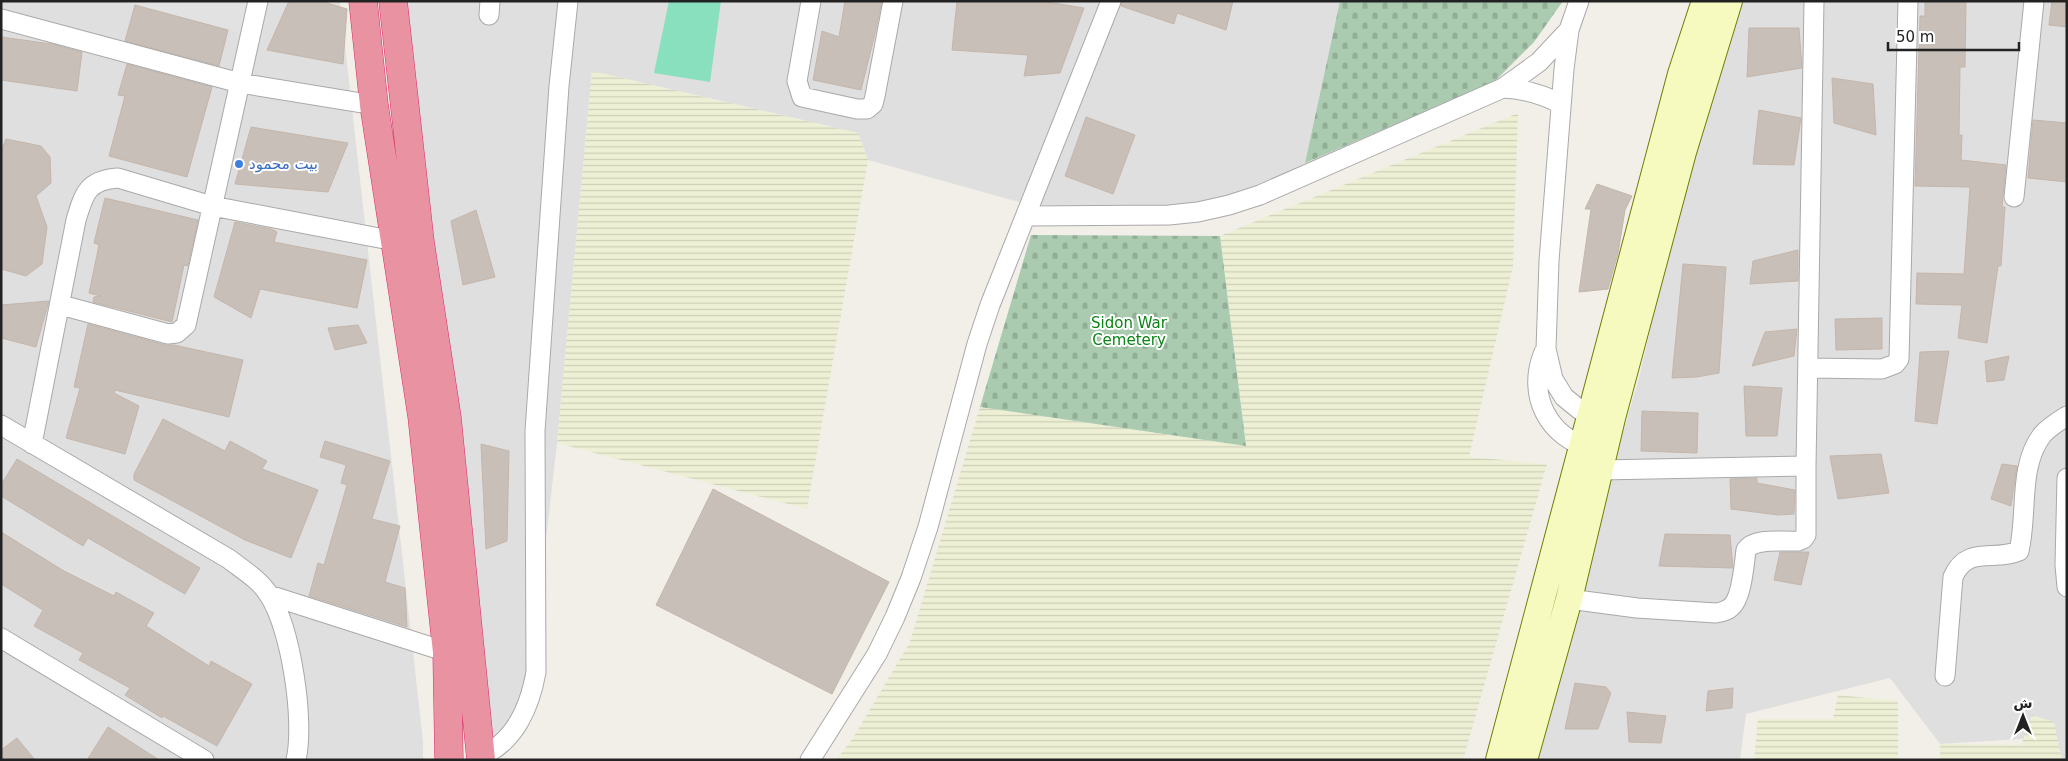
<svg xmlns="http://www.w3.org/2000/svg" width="2068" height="761" font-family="'DejaVu Sans','Noto Sans Arabic',sans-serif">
  <defs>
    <pattern id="farmland-rules" width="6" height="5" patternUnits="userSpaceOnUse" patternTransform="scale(1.25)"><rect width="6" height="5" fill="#eef0d5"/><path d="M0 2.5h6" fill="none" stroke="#ccceb7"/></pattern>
    <pattern id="cemetery-stones" width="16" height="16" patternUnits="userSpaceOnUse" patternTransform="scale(1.25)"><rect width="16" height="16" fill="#aacbaf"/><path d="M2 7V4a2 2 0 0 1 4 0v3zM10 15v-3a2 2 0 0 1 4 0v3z" fill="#92ae96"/></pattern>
  </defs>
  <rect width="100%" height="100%" fill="#f2efe9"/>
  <path fill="#e0dfdf" d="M1,1H340L423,741V760H1Z
    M396,1H1340L1305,163L1209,210L1030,205L868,160L858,133L592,71L557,443L526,714L494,737L397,34Z
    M1732,1H2067V760H2045L2038,738L1940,744L1890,678L1746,714L1740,760H1526L1639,378L1715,50Z"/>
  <path fill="url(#farmland-rules)" d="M592,71L858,133L868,160L807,509L557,443Z
    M1518,113L1513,266L1469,457L1547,464L1463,760H836L853,738L910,642L980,407L1246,446L1220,236Z
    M1838,695L1898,701V760H1754L1758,719H1833Z
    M2032,715L2054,722L2062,760H1940V744L2021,745Z"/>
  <path fill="url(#cemetery-stones)" d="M1340,1H1563L1534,42L1494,82L1305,163Z
    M1031,235L1220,236L1246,446L980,407Z"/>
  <path fill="#88e0be" d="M669,1H721L710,82L654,73Z"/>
  <path fill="#e2e2e2" d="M119,1H251L241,33Z"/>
  <path fill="#c7bfb8" stroke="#c4b6ab" d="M289,1H320L347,9L343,64L267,50Z
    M845,1H882L874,38L861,90L813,80L822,31L839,37Z
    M957,1H1042L1084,8L1060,73L1024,76L1028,55L952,50Z
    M1122,1H1233L1226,30L1177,13L1174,24L1121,6Z
    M1925,1H1966L1965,67H1960L1959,135H1962L1961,160L2006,165L2003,196L2002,207H2005L2001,266H1998L1987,343L1958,338L1962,305L1916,304L1917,273L1964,274L1970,187L1915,186L1920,16H1925Z
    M2052,1H2067V27L2049,25Z
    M135,5L228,30L219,66L125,41Z
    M1749,28H1799L1802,68L1747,77Z
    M1,37L52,44L82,52L77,91L1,80Z
    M127,64L212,87L187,177L109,156L125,96L118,95Z
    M1832,78L1873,84L1876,135L1834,123Z
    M1759,110L1801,118L1794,165L1753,164Z
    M1086,117L1135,135L1113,194L1065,176Z
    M2033,120L2067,123V182L2028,178Z
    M251,127L348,143L328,192L235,184Z
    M6,139L41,146L50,157L51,183L36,196L47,227L42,264L26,276L1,269V151Z
    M1597,184L1632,196L1625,210L1618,253L1608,289L1579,292L1591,209H1585Z
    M105,198L198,220L188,266L184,265L172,322L93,302L94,297L101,296L89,293L99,245L94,243Z
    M476,210L495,277L463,285L451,221Z
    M235,222L271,229L277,232L274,242L367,260L357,308L260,289L251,318L214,297Z
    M1798,250V281L1750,284L1753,261Z
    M1683,264L1726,267L1719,373L1697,377L1672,378Z
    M49,301L36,347L1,338V305Z
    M1882,318V349L1836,350L1835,319Z
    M88,324L165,345H174L243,360L229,417L115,390L114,393L139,406L125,454L66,438L80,388L74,387Z
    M358,325L367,343L335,350L328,328Z
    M1797,329L1794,356L1752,366L1765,332Z
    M1949,351L1937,424L1915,421L1920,352Z
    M2009,356L2004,380L1987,382L1985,361Z
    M1744,386L1782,388L1777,436H1746Z
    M1642,411L1698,413L1697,453L1641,451Z
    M163,419L225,451L230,441L267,461L262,469L318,490L291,558L245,540L134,480V474Z
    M325,441L390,461L372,519L400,526L385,582L405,588L407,627L309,596L318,563L324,565L347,485L341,483L346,465L320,457Z
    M481,444L509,451L507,541L486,549Z
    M1881,454L1889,493L1838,499L1830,456Z
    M17,459L200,568L185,594L88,538L83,546L1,496V485Z
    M2002,464L2017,466L2011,506L1991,499Z
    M1757,478V483L1795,490L1794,514L1778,515L1731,509L1730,479Z
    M713,489L889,582L832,694L656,605Z
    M1,532L64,571L114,596L116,592L154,613L146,626L209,666L211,661L252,684L217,746L163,716L162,718L125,695L130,688L79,660L83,653L34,626L43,610L1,584Z
    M1665,534L1730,535L1733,568L1659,566Z
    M1780,552H1809L1801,585L1774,580Z
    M1575,683L1606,687L1611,693L1598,729H1565Z
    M1733,688L1732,708L1706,711L1708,691Z
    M1627,712L1666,716L1661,743L1629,742Z
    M108,727L159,760H87Z
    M17,738L35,760H1V750Z"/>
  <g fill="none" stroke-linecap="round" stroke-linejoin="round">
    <g stroke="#a9a9a9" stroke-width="21">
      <path id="street" d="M811,1L797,81L802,97L857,109H867L873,104L875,96L893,1
        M1579,1L1569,30L1564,69L1549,261L1546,349L1553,379L1564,397L1580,410L1602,416
        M489,15L490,1
        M1,19L240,83L374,105
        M1503,88C1525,89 1542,94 1561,104
        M2014,197L2034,1
        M1027,216L1169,215L1198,212L1229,205L1260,195L1503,88L1539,62L1569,30
        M61,305L168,334L177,333L186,325L258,1
        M1544,352C1526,395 1548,438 1593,449
        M1808,368L1882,369L1895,364L1899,359L1908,1
        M1,425L229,559C243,570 260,580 269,595C291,628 305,721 296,760
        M32,444L76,220C84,193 88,180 118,178L212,206L395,241
        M1600,470L1806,466L1814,1
        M2067,478L2065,565L2067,587
        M269,595L447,652
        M1569,599L1637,608L1716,613C1722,612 1727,611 1731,607C1742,598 1744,565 1746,550C1755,537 1783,542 1798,541L1803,539L1806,535V466
        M1,638L204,760
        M1945,676L1953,577C1967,545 1993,562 2019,551C2028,513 2018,467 2042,435C2049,427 2059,421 2067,416
        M481,756C515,742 530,706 536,672L535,431L559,86L568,1
        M810,760L877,654L895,617L911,578L928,527L977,344L990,305L1111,1"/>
    </g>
    <g stroke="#707d05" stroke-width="28">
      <path id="secondary" d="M1499,760L1681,74L1705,1
        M1524,760L1569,599L1612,418L1683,152L1729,1"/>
    </g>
    <g stroke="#dc2a67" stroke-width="29">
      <path id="highway" d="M363,1L374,105L422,416L447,652L449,760
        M393,1L420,242L447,418L481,760"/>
    </g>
    <use href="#street" stroke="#fff" stroke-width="19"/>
    <use href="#secondary" stroke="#f7fabf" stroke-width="26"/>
    <use href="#highway" stroke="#e892a2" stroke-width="28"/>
  </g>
  <circle fill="#3f7fe0" stroke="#fff" stroke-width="2" cx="239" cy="164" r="5"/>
  <g text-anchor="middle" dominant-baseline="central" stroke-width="4" stroke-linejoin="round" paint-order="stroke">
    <g font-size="15" fill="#366cbe" stroke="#fff" text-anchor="start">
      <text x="249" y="164">بيت محمود</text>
    </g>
    <g font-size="15" fill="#0c8416" stroke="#fff">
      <text x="1129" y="323">Sidon War<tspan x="1129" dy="17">Cemetery</tspan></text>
    </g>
  </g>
  <rect width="2068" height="761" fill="none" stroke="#222222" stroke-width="5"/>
  <g transform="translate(2023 716)" stroke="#ffffff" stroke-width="4" paint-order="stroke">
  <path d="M0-4L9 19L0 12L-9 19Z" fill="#222222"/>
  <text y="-8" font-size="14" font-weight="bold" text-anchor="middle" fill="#222222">ش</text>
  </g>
  <path d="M1888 42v8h131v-8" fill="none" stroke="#222222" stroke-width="2.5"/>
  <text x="1896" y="42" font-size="15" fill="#222222" stroke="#ffffff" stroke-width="4" paint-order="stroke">50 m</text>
</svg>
